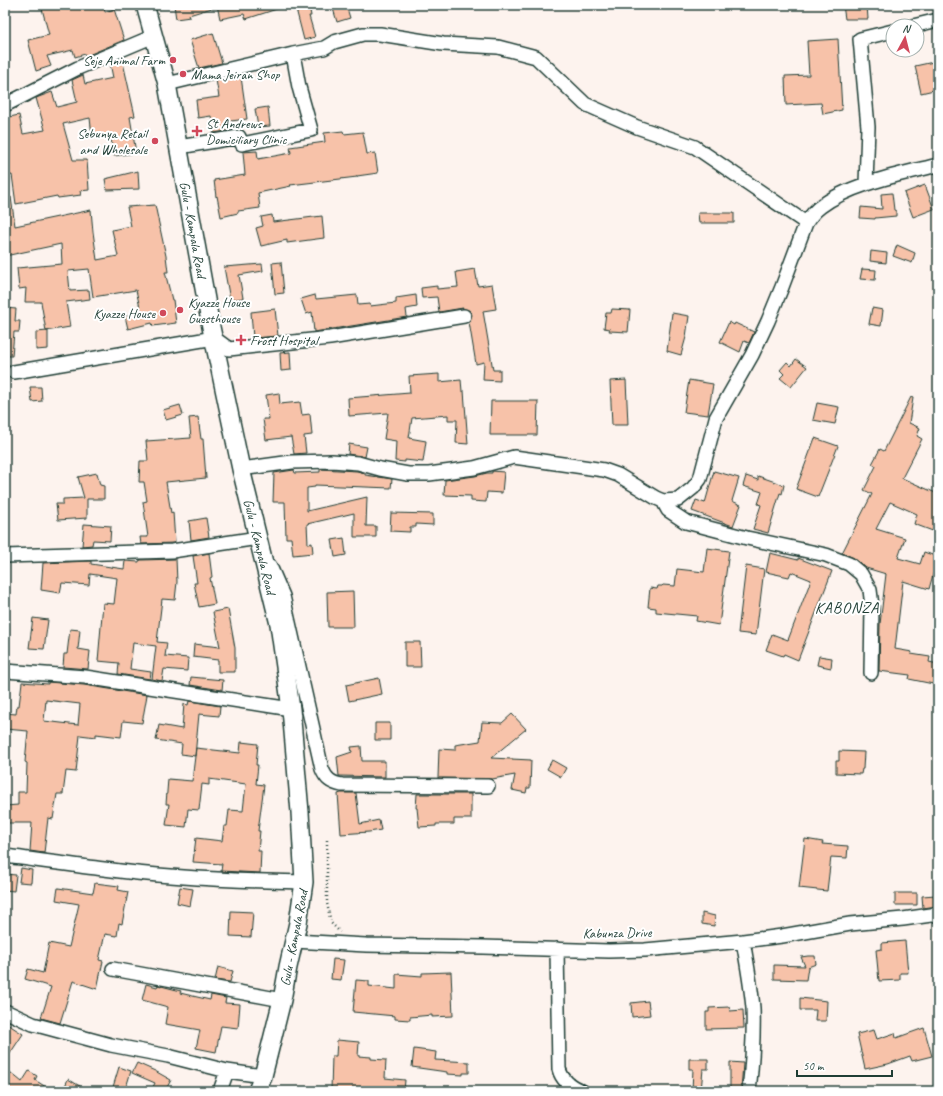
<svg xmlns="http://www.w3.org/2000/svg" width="943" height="1096" font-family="Caveat,sans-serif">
  <rect width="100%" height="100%" fill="#fdf3ee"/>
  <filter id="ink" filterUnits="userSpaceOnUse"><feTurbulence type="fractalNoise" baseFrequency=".025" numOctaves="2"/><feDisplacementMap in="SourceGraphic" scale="8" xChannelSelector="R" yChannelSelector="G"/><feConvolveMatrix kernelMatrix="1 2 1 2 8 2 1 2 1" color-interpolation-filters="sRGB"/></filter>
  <g filter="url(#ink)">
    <path fill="#f7c2a9" stroke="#1f3d34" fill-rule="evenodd" d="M41,5H104L105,12L114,9L124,40L86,56L85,54L75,57L73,50L47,56L51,66L36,71L28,40L49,35Z
      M174,5H215V7L189,15L190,17L176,19Z
      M217,5H283V7L246,19L244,14L220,19Z
      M295,5H309L311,16H309L315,37L304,40Z
      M332,5H346L350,18L337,22Z
      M843,5H867L868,19H845Z
      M213,33L222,63L199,68L190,40Z
      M838,39L842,110L823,114L821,103L786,105L785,76L809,75L807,41Z
      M122,58L135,116L130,117L136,153L114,156L110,134L92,136L90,118L63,124L73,160H87L89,190L80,191L81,195L58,198L57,196L16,204L12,175L5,176V118L19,115L23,134L45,130L36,98L52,92L57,107L77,102L72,80L83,75L85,84L113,78L110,63Z
      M938,61V89L921,93L915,66Z
      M241,77L247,119L231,121L232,130L214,133L211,116L198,118L196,100L219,97L216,80Z
      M268,107L270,126L258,127L255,109Z
      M343,131L344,134L363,132L367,154L375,153L378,173L357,176V177L290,185L291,186L258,193L260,208L238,211V213L221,217L217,196L216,197L214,180L245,175L243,152L257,151L258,159L291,153L290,147L325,142L324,133Z
      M138,171L139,189L107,190L105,179Z
      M925,185L934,209L913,217L904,193Z
      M892,193L894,210L896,211V216L875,218V219L860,218L861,207L882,209L881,194Z
      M11,197L15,226L91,210L93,232L97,260L118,256L112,230L131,226L127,207L155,205L166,256L168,272H165L172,300H173L176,323L153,326L152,323L128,329L125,316L141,312L136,290L93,297L89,269L68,271L70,291L89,290L90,299L66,302L70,327L46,331L41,302H25L26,288L19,289L17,268L62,264L61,244L5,256V198Z
      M698,213H734V223H699Z
      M272,215L273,222L322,216L324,238L287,243V240L261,246L256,228L263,226L261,217Z
      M897,245L915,253L912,263L893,256Z
      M871,251L887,253L886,263L870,261Z
      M281,262L284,293L275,294L272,263Z
      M262,264L263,271L239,275L243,298L230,300L224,267Z
      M475,269L478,286L492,284L496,309L483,311L493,370H500V381L483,380L484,362L476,364L469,322L472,315L470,311L463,308L439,312L437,297L422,298L421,288L437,286V289L458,287L456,272Z
      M862,269L876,270L875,280L860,279Z
      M315,295L316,299L357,295L358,305L370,304V306L396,303V298L416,295L417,307L406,309L407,317L314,332L312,312L306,314L301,299Z
      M5,308L16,309L15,321H20L19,332H14L12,356H5Z
      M872,308L883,310L881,326L869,324Z
      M275,309L278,336L253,338L251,312Z
      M612,309L630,310L628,332L609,331L610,329L604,328L606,313H611Z
      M672,313L689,316L686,337L681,355L667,351Z
      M729,322L734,325L735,323L754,332L749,343L744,341L740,352L720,342Z
      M48,331V349L36,350V332Z
      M290,352L291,370L281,371L280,353Z
      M796,359L807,367L791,387L780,378L784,374L780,370L787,362L791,366Z
      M439,374V382L461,380L462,391H464L468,444L456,443L457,420H448V415L412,418L409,438L426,441L423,462L405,460V462L395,461L396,441L384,439L388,413L349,416L348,398L410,393L409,376Z
      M626,380L628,425H612L610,381Z
      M689,380L713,384L708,415L684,412Z
      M30,387H41L42,401L32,402Z
      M279,393L280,404L300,402L302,415L310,414L312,435L304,436L306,453L294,454L291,437L266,440L263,419H269L266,395Z
      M911,397L913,398L909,423L920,428L917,436L922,439L902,478L938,494V533L914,524L917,514L890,502L876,529L905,538L898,558L920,564L924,552L938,557L929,589L903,581L895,649L912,652L911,654L930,657L929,662L938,664V685L909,679L910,675L879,671L880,624L886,574L866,568L854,558L842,553L872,494L864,490L876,466L872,464L880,449L884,451Z
      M491,401H538L537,435H490Z
      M817,403L839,407L835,424L813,420Z
      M180,405L183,415L166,420L163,410Z
      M198,417L201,439H203L206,478L166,482L171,513L173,512L175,543L141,544L140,537H148L143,502L147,501L144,482H139L140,461H148L146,441L191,438L189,418Z
      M815,438L838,446L818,497L796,489Z
      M349,444L367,447L365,457L348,454Z
      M320,469L357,471L365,473V475L392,479L391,488L315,485V487L307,488V511L367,497L366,526H376V537H354V513L307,524L308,544L312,543L313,553L293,555L291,538H286L285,502H273L274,473L294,470L295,473L320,472Z
      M492,471L504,472L502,493L487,492L486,502L471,501V496L444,495L445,480L475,476L487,473H492Z
      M714,471L739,478L732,501L741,505L733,526L692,511L696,500L705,503Z
      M97,473L100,485L104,486V499H87V518L58,520L56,504H63V499L84,498L78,477Z
      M746,476L758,480V476L784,485L782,494L780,493L768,533L753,529L761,505L758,504L762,492L743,486Z
      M391,513L433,514V525L416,524V527H410V532L390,531Z
      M206,518L209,537L191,540L189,521Z
      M84,524L111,526L110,541L93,540L92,545L82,546Z
      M344,538L346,555L335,557L332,540Z
      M707,548L729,551L719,625L696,621L697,616L656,612V608L648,607L650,588L657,589L658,586H662L663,585L675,586L677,569L704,572Z
      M209,553L212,577L210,578L215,604L199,607L194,583H197L193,556Z
      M770,553L798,560V558L832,571L798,660L784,654L783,656L766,650L772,634L788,640L811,580L791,572L789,577L766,572Z
      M176,559L177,582L175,600L162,599L157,642L167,643L165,656L188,658L187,671L164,669L162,681L152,679L156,646L133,643L130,669L151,672L150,679L118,674L119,663L98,661L103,603L114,604L117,578L90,574L89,585L62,583L60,593L41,590L43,563L91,561V564L124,569L125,561L139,562V561L141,560Z
      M746,566L764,569L756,635L738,633Z
      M353,591L354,627H328L327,592Z
      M228,609L235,648V672H218V660L193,657L194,644L220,647L213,612Z
      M33,618L48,620L44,649L29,648Z
      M70,629L80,630L78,649L90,651L88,669L63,667L64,654H67Z
      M405,642H420L421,667H405Z
      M819,656L832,658L831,668L817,665Z
      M191,677L223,680L222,690L190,685Z
      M379,678L382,694L349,701L346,685Z
      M22,682L48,684V682L84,685L147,695L142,723L123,721L121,737L96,734V737L80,735L76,772L66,771L63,794H57L53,819L48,818L44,853L30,851L32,823H5V806L18,805V792H26L27,763L25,762L28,731L5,729V713L16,714L17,706H19ZM46,700L80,704L78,725L44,721Z
      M189,701L220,706L219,716L199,714L195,756L181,754L182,744L156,740L159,725L182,729L184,704L188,705Z
      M512,714L526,729L491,758L531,760L530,788H527L526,793L512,790L515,775L492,779L438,778L439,749L455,750V745L480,741L482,722L502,723Z
      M375,723H390V740H375Z
      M241,742L258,744L256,765H258L256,784L264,785L258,831H260L258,851H261L260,873L221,871L222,864L193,862L196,838L222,841L224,826H227L229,810L243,811L246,784L209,779V785L202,784L199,810L188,809L186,827L166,825L169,804H166L168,779L192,781L196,748L240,753Z
      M361,746L362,761H385V777L339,776L337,757L352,752L351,747Z
      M839,751L864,752L863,769H862L861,774L836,773V761H839Z
      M552,760L566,768L561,777L547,769Z
      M341,793H356L360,824L379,820L381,830L369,832L341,834L338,794Z
      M417,794H471V819H454V824H436V826L419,827L417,808H416Z
      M805,839L823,842L822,844L848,846L847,858L831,857L827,891L799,888Z
      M21,868L32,870L31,883L19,882Z
      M5,874L16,875L14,891L5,890Z
      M95,883L119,886L118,890L128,892L122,924L119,923L117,936L105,934L99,960L103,961L97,989L73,981L60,1023L41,1018L51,987L25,979L28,969L43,973L49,943L69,947L79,904L56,900L58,888L93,893Z
      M180,887L193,889L190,906L177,903Z
      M895,893H917V905H895Z
      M936,895L937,906L923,908L922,896Z
      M231,911L253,912L251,937L230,936Z
      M702,913L715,916L714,926L702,924Z
      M905,941L908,973H900V980L879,981L876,950L882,949V943Z
      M808,956H815L816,964L808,967L806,980L774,979V965L805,966L801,957Z
      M333,959L344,960L341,980L331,979Z
      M218,967L233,971L230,982L215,980Z
      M451,972L453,1016L432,1017V1015L410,1017V1020L395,1019V1016L353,1012L356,980L369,981V986L396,989V974L422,976V973Z
      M146,984L157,987L158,985L165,987L181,991L180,993L210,1000L211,995L226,998L225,1003L240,1004L238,1028L221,1026L216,1052L196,1048L200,1030L165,1024L168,1007L142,1000Z
      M800,998L827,1001L826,1021H815L816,1010H800Z
      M648,1001L650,1015L632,1017L631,1003Z
      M729,1007L730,1011L743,1010L744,1028L706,1029V1012H709V1008Z
      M9,1025L23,1034L5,1061V1031Z
      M924,1028L932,1056L912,1061L910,1056L888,1064L865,1069L857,1034L874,1030L877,1039L895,1033L896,1038Z
      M337,1040L359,1042L358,1056L371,1057V1059L386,1060L385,1078L405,1080L404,1091L331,1090L332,1056H336Z
      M414,1049L436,1052L435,1060L469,1062V1073H463V1075L447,1074V1072L412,1067Z
      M689,1059H708V1069H703L701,1091H692L693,1069H689Z
      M730,1062L743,1063L741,1091H730Z
      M137,1063L155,1071L171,1080L165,1091H160L153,1087L155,1083L132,1073Z
      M119,1067L131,1071L125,1091L113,1087Z
      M5,1068L22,1082L29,1071L37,1076L35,1080L52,1091H5Z
      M68,1079L88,1091H63Z"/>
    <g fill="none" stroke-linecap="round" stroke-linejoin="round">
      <g stroke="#1f3d34" stroke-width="16">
        <path id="minor" d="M913,26L938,20
          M167,84L293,54
          M5,105L78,68L154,36
          M179,147L239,137L242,144L311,130L299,87L293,54L324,48L334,42L363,34H380L443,44L498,47L536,57L585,104L637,127L695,147L806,223
          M866,184L868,127L860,39L893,31
          M14,372L214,338L229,349L330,338L464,316
          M241,469L292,462L332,461L358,463L380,469L408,474H429L474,468L514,457L604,470L618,475L656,498L663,501L678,500L693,488L700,479L716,418L752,355L768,321L782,287L806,223C810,217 814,211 820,207C849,184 902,174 938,165
          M663,501L668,510L686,522L747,538L826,555L849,564L861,574L870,590L872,606L871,673
          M5,556L172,551L258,538
          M270,566L283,596L322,769C326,779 331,783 342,785L488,786
          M5,671L85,677L291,709
          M5,856C38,860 71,865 104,869C171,878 237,881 304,882
          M294,941L366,945L483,947L609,951L645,950L743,941L782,936L850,924L903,919L938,914
          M743,941C747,963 751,985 753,1008C754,1036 752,1064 749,1091
          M557,949L559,1069C562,1081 571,1087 582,1091
          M113,969L282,1000
          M5,1011L33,1024L111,1045L168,1056L227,1071L263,1076
          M220,1091L227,1071"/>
      </g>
      <g stroke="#1f3d34" stroke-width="20">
        <g id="major">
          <path id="s1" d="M145,5L167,84L211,327L241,469L279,624L291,709L300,812L304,882L298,923L288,967L282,1000L263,1076L257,1091"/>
        </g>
      </g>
      <path stroke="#1f3d34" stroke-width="2.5" stroke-dasharray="1 3" stroke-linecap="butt" d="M327,840V903L331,923L340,932"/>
      <use href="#minor" stroke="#fff" stroke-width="13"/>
      <use href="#major" stroke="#fff" stroke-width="17"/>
    </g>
  </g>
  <g fill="#d1495b" stroke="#fff" stroke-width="1.5">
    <circle cx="173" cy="60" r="4"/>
    <circle cx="183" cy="74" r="4"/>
    <path d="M195 125h4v4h4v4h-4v4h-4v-4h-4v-4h4z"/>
    <circle cx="155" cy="141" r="4"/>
    <circle cx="180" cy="310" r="4"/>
    <circle cx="163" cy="313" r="4"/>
    <path d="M239 334h4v4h4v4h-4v4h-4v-4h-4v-4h4z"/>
  </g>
  <g text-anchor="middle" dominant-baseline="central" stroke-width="4" stroke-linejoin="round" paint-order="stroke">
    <g font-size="14" fill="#1f3d34" stroke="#fff" text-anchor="start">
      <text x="165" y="60" text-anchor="end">Seje Animal Farm</text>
      <text x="191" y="74">Mama Jeiran Shop</text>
      <text x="206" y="123">St Andrews<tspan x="206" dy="16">Domiciliary Clinic</tspan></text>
      <text x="147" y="133" text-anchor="end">Sebunya Retail<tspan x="147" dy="16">and Wholesale</tspan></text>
      <text x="188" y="302">Kyazze House<tspan x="188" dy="16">Guesthouse</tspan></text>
      <text x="155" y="313" text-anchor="end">Kyazze House</text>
      <text x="250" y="340">Frost Hospital</text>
    </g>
    <g font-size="14" fill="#1f3d34" stroke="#fff">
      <text stroke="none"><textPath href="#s1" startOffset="230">Gulu - Kampala Road</textPath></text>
      <text stroke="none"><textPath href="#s1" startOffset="554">Gulu - Kampala Road</textPath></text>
      <text transform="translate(617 933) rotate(-1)">Kabunza Drive</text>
      <text transform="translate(294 938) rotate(-79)">Gulu - Kampala Road</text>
    </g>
    <g font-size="16" letter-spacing="1" fill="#1f3d34" stroke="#fff">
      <text x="847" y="608">KABONZA</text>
    </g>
  </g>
  <rect width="943" height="1096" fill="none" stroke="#fff" stroke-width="20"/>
  <rect x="10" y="10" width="923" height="1076" fill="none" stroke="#1f3d34" stroke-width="1.5" filter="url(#ink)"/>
  <g transform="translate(905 38) rotate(7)"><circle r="19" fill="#ffffff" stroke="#a5b1ae"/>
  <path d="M0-3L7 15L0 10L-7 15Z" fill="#d1495b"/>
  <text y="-6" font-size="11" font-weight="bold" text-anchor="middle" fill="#1f3d34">N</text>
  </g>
  <path d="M797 1070v6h95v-6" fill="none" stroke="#1f3d34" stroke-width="2"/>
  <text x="803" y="1070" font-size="12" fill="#1f3d34" stroke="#ffffff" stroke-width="3" paint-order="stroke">50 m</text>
</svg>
